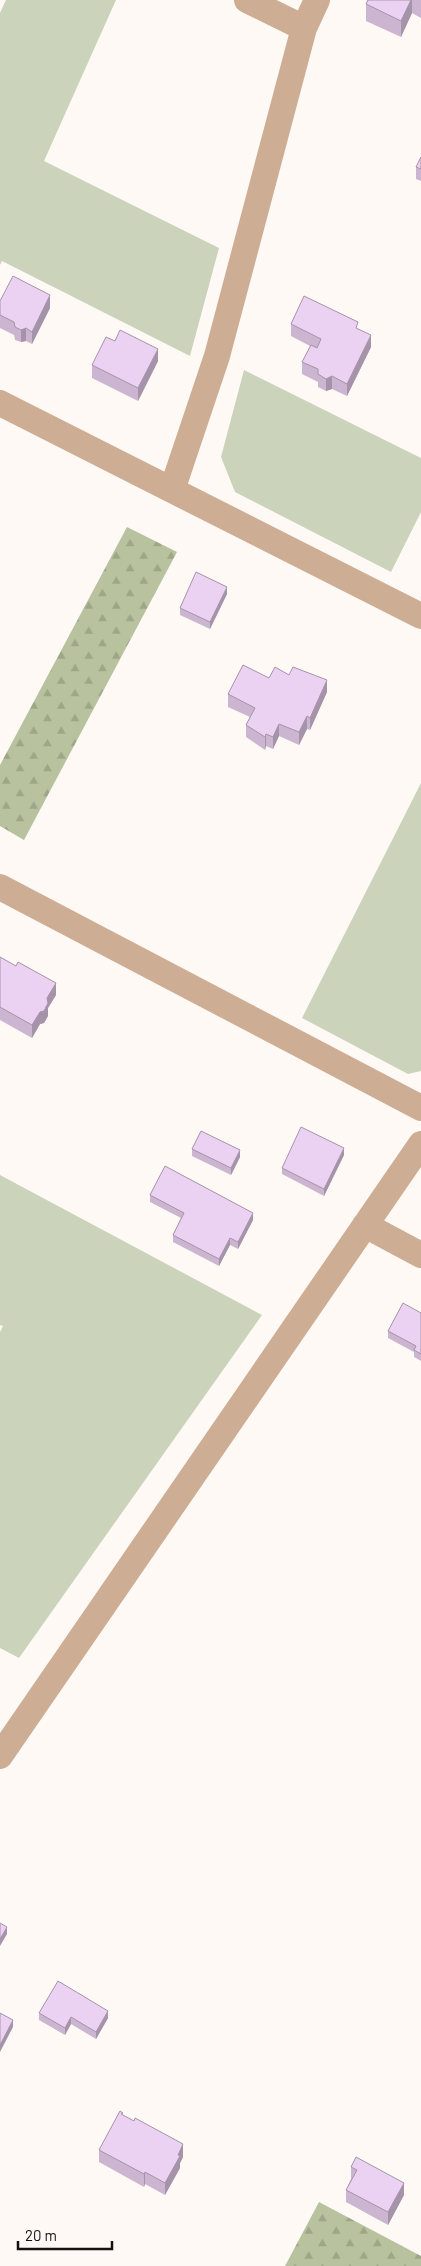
<svg xmlns="http://www.w3.org/2000/svg" width="421" height="2266" font-family="Barlow,sans-serif">
  <defs>
    <pattern id="forest-firs" width="22" height="20" patternUnits="userSpaceOnUse" patternTransform="scale(1.25)"><rect width="22" height="20" fill="#b8c29e"/><path d="M5 1l3.5 6h-7zM16 11l3.5 6h-7z" fill="#9da687"/></pattern>
  </defs>
  <rect width="100%" height="100%" fill="#fff9f6"/>
  <path fill="#ccd3bb" d="M6,0H116L44,161L219,248L190,356L2,261L0,265V13Z
    M244,370L421,458V512L391,572L235,492L221,457Z
    M421,783V1071L408,1074L302,1018Z
    M0,1175L262,1315L19,1658L0,1648V1332L3,1326L0,1325Z"/>
  <path fill="url(#forest-firs)" d="M127,527L177,552L24,840L0,826V765Z
    M319,2202L421,2256V2266H285Z"/>
  <g fill="none" stroke-linecap="round" stroke-linejoin="round">
    <path stroke="#cdae94" stroke-width="26" d="M247,0L304,28
      M0,403L421,616
      M172,490L217,356L304,28L317,0
      M0,887L421,1108
      M365,1225L421,1255
      M0,1756L421,1144"/>
  </g>
  <path fill="#cbb5d0" d="M368,0H421V18L412,13L401,37L366,21V4Z
    M421,157V181L416,179V167Z
    M0,301L50,308L32,344L26,341L21,342L15,340L14,335L0,328Z
    M291,324L358,329L371,347L347,396L332,389L326,391L318,387V382L302,374V362L310,346L291,336Z
    M158,361L138,401L92,378V365Z
    M227,594L210,629L180,615V608Z
    M269,678L327,692L310,730L307,729L299,745L279,736L273,749L266,746L265,750L246,737V725L250,717L228,707V694Z
    M0,957L56,995L48,1008V1016L44,1023L40,1024L32,1038L0,1020Z
    M192,1149L240,1157L231,1175L192,1156Z
    M344,1155L324,1196L282,1174V1168Z
    M150,1195L253,1220L238,1249L230,1245L219,1266L173,1242V1235L181,1218L150,1202Z
    M421,1313V1361L414,1357V1352L388,1338V1331Z
    M39,2013L108,2018L96,2039L71,2024L65,2035L39,2020Z
    M123,2115L183,2157L180,2163V2168L165,2195L145,2184L144,2187L99,2162V2150Z
    M351,2167L404,2195L388,2225L346,2202V2190L351,2179Z"/>
  <path fill="#a593a9" d="M411,0H412V13L401,37V21Z
    M50,295V308L32,344V332Z
    M26,328V341L21,342V330Z
    M371,335V347L347,396V384Z
    M158,349V361L138,401V388Z
    M332,376V389L326,391V379Z
    M227,587V594L210,629V622Z
    M327,680V692L310,730V718Z
    M307,716V729L299,745V732Z
    M279,724V736L273,749V737Z
    M266,734V746L265,750V737Z
    M56,983V995L48,1008V1016L44,1023L40,1024L32,1038V1025Z
    M344,1148V1155L324,1196V1189Z
    M240,1150V1157L231,1175V1168Z
    M253,1213V1220L238,1249V1242Z
    M230,1238V1245L219,1266V1259Z
    M7,1927V1934L0,1946V1939Z
    M108,2011V2018L96,2039V2032Z
    M71,2017V2024L65,2035V2028Z
    M13,2020V2027L0,2052V2045Z
    M183,2144V2157L180,2163V2168L165,2195V2183L178,2155Z
    M145,2172V2184L144,2187V2174Z
    M404,2183V2195L388,2225V2212Z"/>
  <path fill="#ecd2f2" stroke="#a593a9" d="M368,0H411L401,21L366,4Z
    M421,157V169L416,167Z
    M13,276L50,295L32,332L26,328L21,330L15,327L14,322L0,315V301Z
    M304,296L358,322L356,328L371,335L347,384L332,376L326,379L318,374V369L302,362L311,345L317,348L321,339L291,324Z
    M120,330L158,349L138,388L92,365L106,337L115,341Z
    M196,572L227,587L210,622L180,608Z
    M243,665L269,678L275,667L289,675L293,667L327,680L310,718L307,716L299,732L279,724L273,737L266,734L265,737L246,725L255,708L228,694Z
    M0,957L16,966L18,962L56,983L47,998L48,1003L44,1011L40,1012L32,1025L0,1007Z
    M301,1127L344,1148L324,1189L282,1168Z
    M201,1131L240,1150L231,1168L192,1149Z
    M165,1166L253,1213L238,1242L230,1238L219,1259L173,1235L184,1213L150,1195Z
    M403,1303L421,1313V1354L414,1350L416,1346L388,1331Z
    M0,1923L7,1927L0,1939Z
    M58,1981L108,2011L96,2032L71,2017L65,2028L39,2013Z
    M0,2013L13,2020L0,2045Z
    M120,2111L123,2113L121,2114L134,2121L135,2118L183,2144L178,2155L180,2156L165,2183L145,2172L144,2174L99,2150Z
    M356,2157L404,2183L388,2212L346,2190L357,2170L351,2167Z"/>
  <path d="M18 2241v8h94v-8" fill="none" stroke="#14110f" stroke-width="2.5"/>
  <text x="25" y="2241" font-size="15" fill="#14110f" stroke="#fff9f6" stroke-width="4" paint-order="stroke">20 m</text>
</svg>
